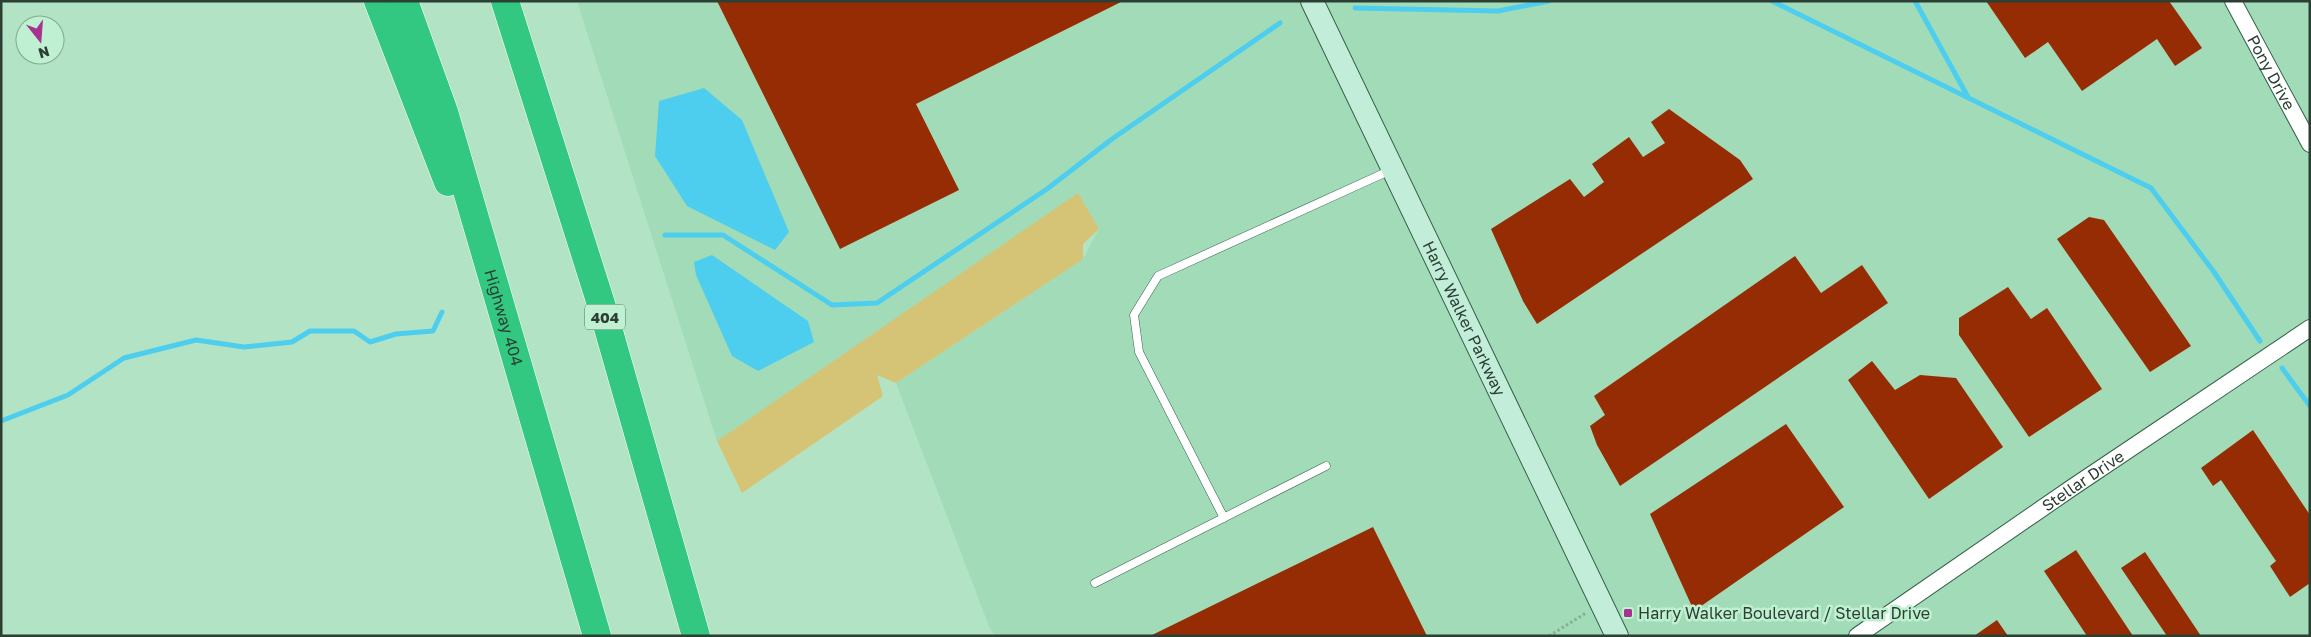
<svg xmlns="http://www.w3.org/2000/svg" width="2311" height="637" font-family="'Golos Text',sans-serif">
  <rect width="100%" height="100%" fill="#b2e3c4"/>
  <path fill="#a2dbb8" d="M577,1H2310V636H995L989,626L896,383L1083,259L1099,229L1078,194L717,441Z"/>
  <path fill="#d5c475" d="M1078,193L1099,229L1083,244V259L896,383L877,375L883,396L742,493L717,441Z"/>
  <path fill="#4eceee" d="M704,88L742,120L789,232L775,250L687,206L655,156L659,101Z
    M712,255L808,321L814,342L758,371L732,356L696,275L694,262Z"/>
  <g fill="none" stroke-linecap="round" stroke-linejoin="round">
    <path stroke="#4eceee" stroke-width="5" d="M1772,1L2151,188L2214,272L2260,341
      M1915,1L1968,97
      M1355,8L1498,11L1549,1
      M665,235H723L832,305L877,303L1047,189L1112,139L1280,23
      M2282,368L2310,406
      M1,421L68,395L124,358L196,340L244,347L292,342L310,331H354L370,342L396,334L433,331L442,312"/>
  </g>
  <path fill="#962c03" d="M717,1H1123L916,104L959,190L840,249Z
    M1986,1H2169L2202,48L2175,66L2157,39L2082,91L2048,42L2025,58Z
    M1669,109L1740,160L1753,179L1537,324L1523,301L1491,229L1570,179L1584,197L1604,182L1592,164L1629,137L1643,157L1665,143L1651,122Z
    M2089,217L2104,220L2191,346L2150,372L2057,239Z
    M1795,256L1821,293L1862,265L1888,303L1620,486L1597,445L1590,426L1605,415L1594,396Z
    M2008,287L2031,319L2047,308L2102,389L2029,437L1959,335V318Z
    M1872,361L1895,390L1920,375L1956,378L2003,447L1929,499L1848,380Z
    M1786,424L1844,507L1694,611L1650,514Z
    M2253,430L2310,515V583L2290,597L2270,566L2276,561L2221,480L2213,486L2201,468Z
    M1373,527L1427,636H1150Z
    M2076,550L2133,636H2087L2044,571Z
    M2145,552L2201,636H2167L2121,568Z
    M1997,620L2008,636H1974Z"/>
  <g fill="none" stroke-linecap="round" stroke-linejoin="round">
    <g stroke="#346148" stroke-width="9">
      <path id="lane" d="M1224,518L1139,352L1134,315L1158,276L1391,170
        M1095,583L1326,466"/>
    </g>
    <g stroke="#346148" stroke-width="18">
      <g id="street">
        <path id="s1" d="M2233,1L2310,144"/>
        <path id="s2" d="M1857,636L2073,487L2310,328"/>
      </g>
    </g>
    <g stroke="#346148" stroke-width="24">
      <g id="secondary">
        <path id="s3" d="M1312,1L1617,636"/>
      </g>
    </g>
    <g stroke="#fff" stroke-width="29">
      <g id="highway">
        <path d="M378,1L448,182"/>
        <path id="s4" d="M404,1L444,112L597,636"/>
        <path d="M505,1L602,307L696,636"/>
      </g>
    </g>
    <path stroke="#87ae96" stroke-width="3" stroke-dasharray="2.5 2.5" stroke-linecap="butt" d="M1549,636L1586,613"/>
    <use href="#lane" stroke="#fff" stroke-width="8"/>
    <use href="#street" stroke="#fff" stroke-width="16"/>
    <use href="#secondary" stroke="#c2eed9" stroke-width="22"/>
    <use href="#highway" stroke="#33c881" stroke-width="28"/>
  </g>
  <rect fill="#a6338e" stroke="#bff0d1" stroke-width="2" x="1623" y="608" width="10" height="10" rx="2.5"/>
  <g text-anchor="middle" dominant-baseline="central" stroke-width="5" stroke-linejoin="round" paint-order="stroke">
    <rect fill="#bff0d1" stroke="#577462" stroke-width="1" x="585" y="304.5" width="40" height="25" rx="4"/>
    <g font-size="15" font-weight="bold" fill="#2b3f33">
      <text x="605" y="317">404</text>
    </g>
    <g font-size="16" fill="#2b3f33" stroke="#bff0d1">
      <text stroke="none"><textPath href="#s1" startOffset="81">Pony Drive</textPath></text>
      <text stroke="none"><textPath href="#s4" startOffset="332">Highway 404</textPath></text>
      <text stroke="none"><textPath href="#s3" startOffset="352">Harry Walker Parkway</textPath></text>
      <text stroke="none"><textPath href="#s2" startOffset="274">Stellar Drive</textPath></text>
    </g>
    <g font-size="16" fill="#2b3f33" stroke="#bff0d1" text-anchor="start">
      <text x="1638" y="613">Harry Walker Boulevard / Stellar Drive</text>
    </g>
  </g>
  <rect width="2311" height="637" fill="none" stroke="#2b3f33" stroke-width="5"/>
  <g transform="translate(40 40) rotate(163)"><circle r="24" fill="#bff0d1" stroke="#84a992"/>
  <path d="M0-4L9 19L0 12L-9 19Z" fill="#a6338e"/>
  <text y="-8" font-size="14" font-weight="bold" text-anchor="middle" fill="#2b3f33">N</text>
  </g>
</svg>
